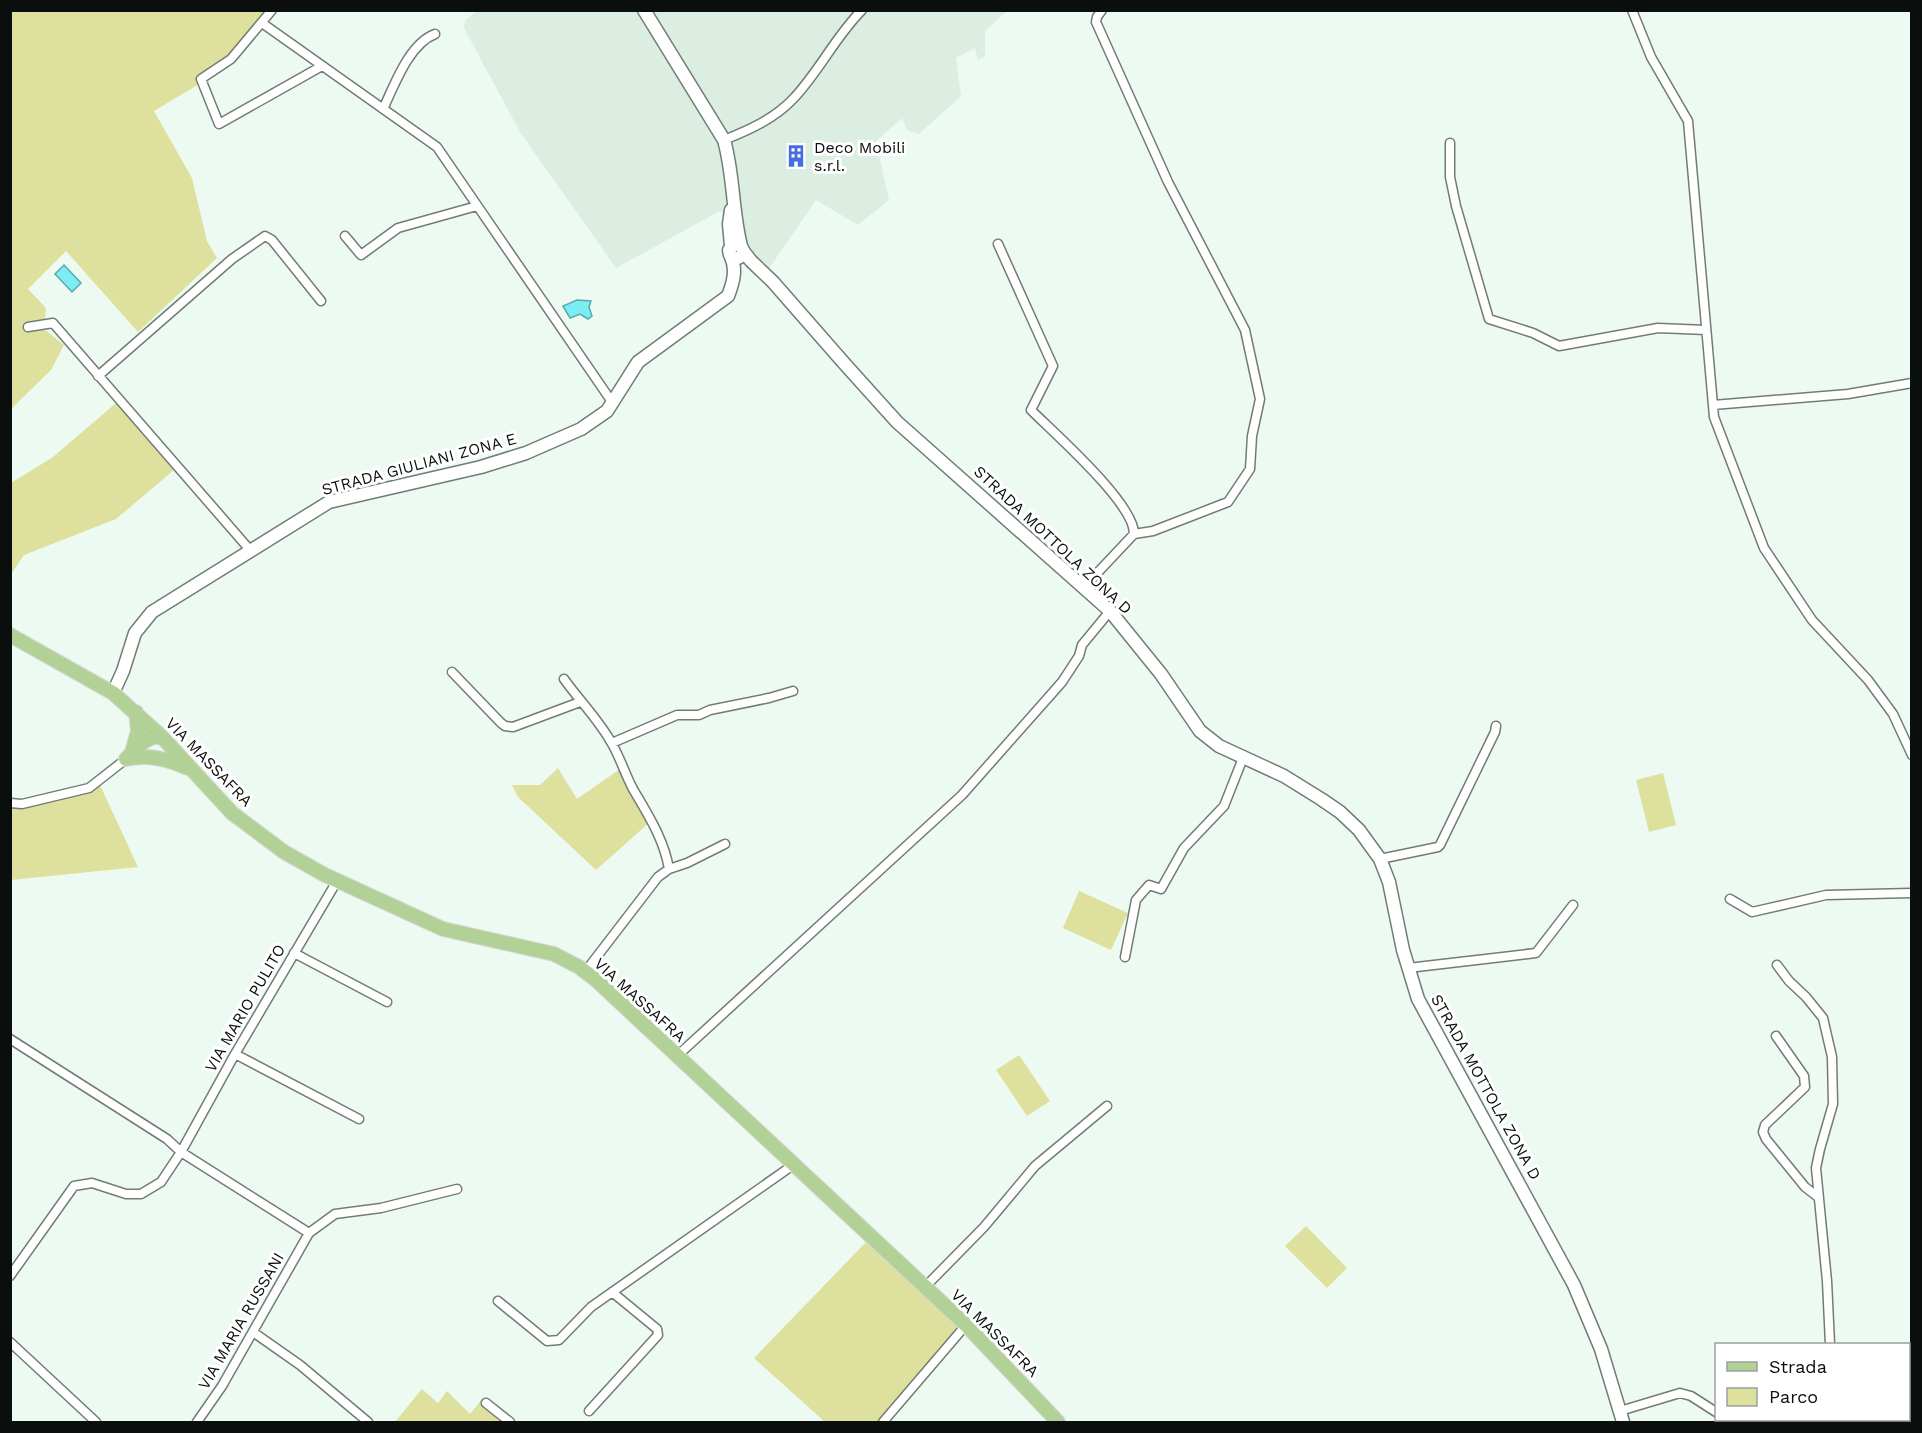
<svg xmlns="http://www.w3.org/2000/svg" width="1922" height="1433" font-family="'Work Sans',sans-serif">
  <rect width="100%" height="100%" fill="#edfaf1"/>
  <path fill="#dbeee1" d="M477,10L1007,11L985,31V56L978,60L975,48L956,58L961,96L919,134L907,130L902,118L876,141L889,200L858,225L816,200L768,270L751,261L739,234L720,211L616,268L520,132L464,28L465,21Z"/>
  <path fill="#dee09e" d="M11,11H275L226,68L154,111L192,178L207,241L217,258L138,332L66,251L28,289L46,308L44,329L64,345L51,370L11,409Z
    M116,403L174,470L116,519L24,555L11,574V483L53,457Z
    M558,768L577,799L620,769L651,821L596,870L518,797L512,785H540Z
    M1663,773L1676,825L1649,832L1636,780Z
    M100,785L138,867L11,880L10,801L37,803Z
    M1079,891L1128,913L1111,950L1063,928Z
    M1019,1055L1050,1101L1027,1116L996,1070Z
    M1306,1226L1347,1268L1327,1288L1285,1246Z
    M870,1238L961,1326L878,1422H825L754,1358Z
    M422,1389L438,1403L447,1391L470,1414L483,1398L513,1422H395Z"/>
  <path fill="#7cedf2" stroke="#5aaaad" stroke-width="1.5" d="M64,265L81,283L72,292L55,274Z
    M577,300L591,301L589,307L592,316L588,319L580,314L570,318L563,306Z"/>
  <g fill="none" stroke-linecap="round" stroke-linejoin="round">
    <g stroke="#717c74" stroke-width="11">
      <path id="street" d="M272,10L231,59L201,79L219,124L322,66
        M1632,10L1651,57L1688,121L1714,417L1764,548L1812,620L1868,680L1893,714L1912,755
        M262,23L437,147L612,402
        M383,109C395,84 409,44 435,34
        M724,140C749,130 774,119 793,99C819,72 835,37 862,10
        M1450,143V177L1456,206L1489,319L1533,333L1559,346L1658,328L1706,330
        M345,236L361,255L398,228L477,206
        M998,244L1053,366L1031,410C1054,433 1135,504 1134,534
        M28,327L53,323L250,550
        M98,376L232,259L265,236L272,240L321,301
        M1713,405L1848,394L1912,383
        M1084,587L1134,534L1153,531L1228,502L1250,469L1252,436L1260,399L1245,330L1168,182L1096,22L1097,17L1102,10
        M452,672L501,723L505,726L513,727L580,702
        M564,679C579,700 598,719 611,742C620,757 625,774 633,789C648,815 664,839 669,869
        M612,743L677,715H699L710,710L769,698L793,691
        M10,803L22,804L89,788L126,759
        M1380,859L1438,847L1440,845L1495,732L1496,726
        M1730,899L1752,912L1826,895L1912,893
        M294,953L387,1002
        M1125,957L1136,900L1149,885L1161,889L1184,848L1224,806L1243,758
        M1777,965L1789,981L1806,997L1823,1018L1832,1057L1833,1104L1820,1149L1816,1168L1827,1281L1830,1344
        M1408,968L1536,953L1573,905
        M585,972L658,877L669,869L687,863L725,844
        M1776,1036L1804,1076L1805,1087L1765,1125L1763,1132L1766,1139L1805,1187L1818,1197
        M10,1039L167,1139L181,1152L309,1233
        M235,1054L359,1119
        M677,1056L962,795L1062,682L1079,656L1082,645L1110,611
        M10,1276L74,1186L92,1183L126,1194H141L161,1182L181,1152L235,1054L337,881
        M925,1287L984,1227L1035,1166L1107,1106
        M498,1301L547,1341L559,1340L591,1307L793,1165
        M253,1332L300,1365L368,1422
        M10,1342L96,1422
        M486,1403L510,1422
        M589,1411L658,1335L657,1329L612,1292
        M1620,1411L1680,1393L1691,1396L1716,1412
        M197,1422L222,1386L309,1233L335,1214L381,1208L457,1189
        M883,1422L966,1325"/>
    </g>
    <g stroke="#717c74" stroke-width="15">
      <path id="secondary" d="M644,10L724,140C734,175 732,211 741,246
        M731,246L729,224L731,210
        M744,252L742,256L736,259L730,255L729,250L734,244L741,246L744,252L751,261L773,282L843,362L897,422L1110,611L1161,674L1200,731L1219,746L1284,776L1321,799L1340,812L1359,830L1380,859L1389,882L1403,950L1418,999L1574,1285L1601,1349L1623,1422
        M113,693L123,671L135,633L152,612L329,502L481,467L526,453L581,429L607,411L638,362L728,296C733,283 737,270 731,257"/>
    </g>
    <g stroke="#d8d8d8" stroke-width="16">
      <path id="primary" d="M10,635L113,693L162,737L232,813L284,852L325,875L443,929L554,954L579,967L596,980L966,1325L1058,1422
        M132,752L138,731L136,712
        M126,759C149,754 167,759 188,768
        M126,759C136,749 147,734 162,737"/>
    </g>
    <use href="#street" stroke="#fff" stroke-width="8"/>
    <use href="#secondary" stroke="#fff" stroke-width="12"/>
    <use href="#primary" stroke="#b2d196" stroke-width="14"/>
  </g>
  <defs>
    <g id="building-bare" transform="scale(1.8)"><path d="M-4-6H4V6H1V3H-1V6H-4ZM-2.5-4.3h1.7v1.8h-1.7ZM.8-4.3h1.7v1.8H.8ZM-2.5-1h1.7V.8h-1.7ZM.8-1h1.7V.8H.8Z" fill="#486de0" stroke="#fff" stroke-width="2.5" paint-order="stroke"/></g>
  </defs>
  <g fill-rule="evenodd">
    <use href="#building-bare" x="796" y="156"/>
  </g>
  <g text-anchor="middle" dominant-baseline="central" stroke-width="6" stroke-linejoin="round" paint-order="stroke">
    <g font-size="16" fill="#0a0e0c" stroke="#fff" text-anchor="start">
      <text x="814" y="147">Deco Mobili<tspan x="814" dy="18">s.r.l.</tspan></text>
    </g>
    <g font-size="16" fill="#0a0e0c" stroke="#fff">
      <text transform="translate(419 464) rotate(-15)">STRADA GIULIANI ZONA E</text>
      <text transform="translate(1053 540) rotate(43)">STRADA MOTTOLA ZONA D</text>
      <text transform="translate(209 762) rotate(46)">VIA MASSAFRA</text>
      <text transform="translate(640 1000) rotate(42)">VIA MASSAFRA</text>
      <text transform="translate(245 1008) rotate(-60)">VIA MARIO PULITO</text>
      <text transform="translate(1486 1087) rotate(61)">STRADA MOTTOLA ZONA D</text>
      <text transform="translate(241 1321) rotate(-60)">VIA MARIA RUSSANI</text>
      <text transform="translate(995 1333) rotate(45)">VIA MASSAFRA</text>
    </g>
  </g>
  <rect width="1922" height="1433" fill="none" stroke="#0a0e0c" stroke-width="24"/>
  <rect x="1715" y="1343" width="195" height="78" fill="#ffffff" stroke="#9d9f9e" stroke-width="1.5"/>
  <rect x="1727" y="1362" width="30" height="9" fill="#b2d196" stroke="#9d9f9e" stroke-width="1.5"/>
  <text x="1769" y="1373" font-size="18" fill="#0a0e0c">Strada</text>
  <rect x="1727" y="1388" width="30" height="18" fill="#dee09e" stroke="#9d9f9e" stroke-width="1.5"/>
  <text x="1769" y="1403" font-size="18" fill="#0a0e0c">Parco</text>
</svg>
